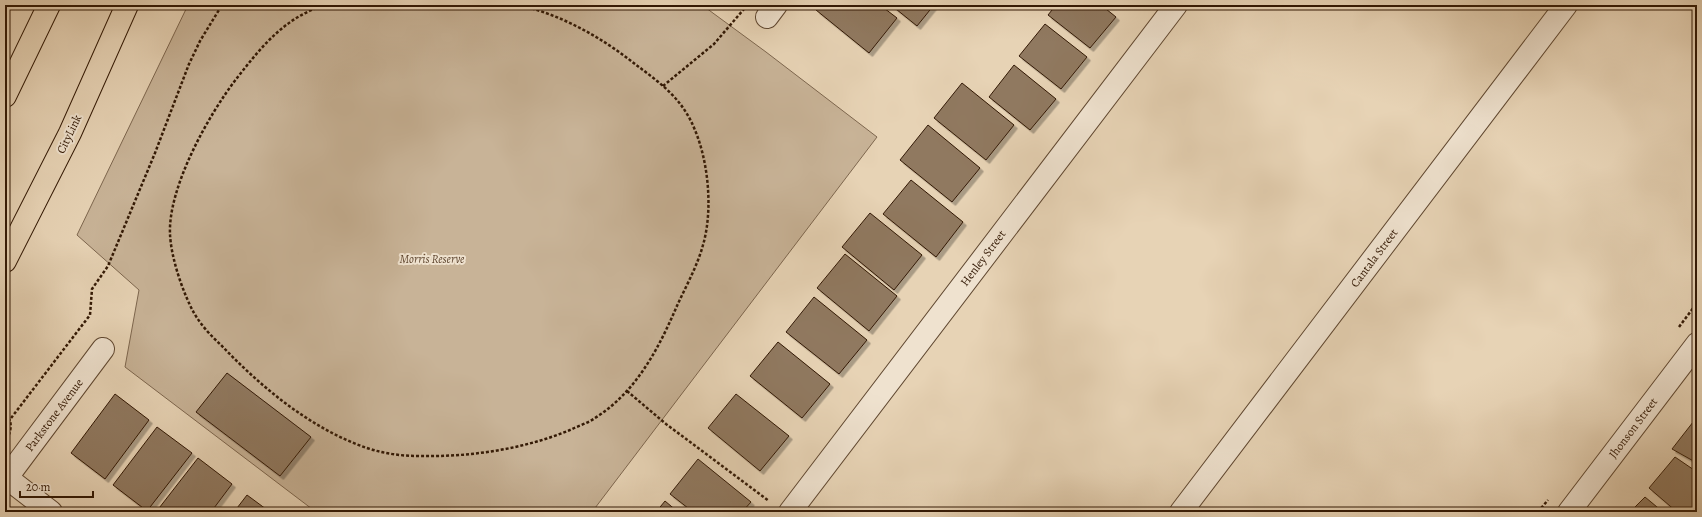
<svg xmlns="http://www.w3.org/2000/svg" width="1702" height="517" font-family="Alegreya,serif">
  <defs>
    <filter id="shadow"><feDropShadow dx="3.5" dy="3.5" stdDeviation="0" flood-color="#0004"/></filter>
  </defs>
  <rect width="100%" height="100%" fill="#e7d3b5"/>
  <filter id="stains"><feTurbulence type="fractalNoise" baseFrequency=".005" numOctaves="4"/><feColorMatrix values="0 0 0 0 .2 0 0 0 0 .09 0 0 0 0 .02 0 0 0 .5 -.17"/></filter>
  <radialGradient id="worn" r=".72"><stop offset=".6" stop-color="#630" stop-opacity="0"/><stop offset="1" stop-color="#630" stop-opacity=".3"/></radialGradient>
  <path fill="#c8b397" stroke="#7d664e" d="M188,5H702L766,52L877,137L592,512H316L125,367L139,290L77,235Z"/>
  <path fill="#907960" stroke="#321804" filter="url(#shadow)" d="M821,5H880L897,18L869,53L816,10Z
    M891,5H934L917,26Z
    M1056,5H1101L1116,17L1090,48L1048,15Z
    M1045,24L1087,57L1061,89L1019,56Z
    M1014,65L1056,99L1030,130L989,97Z
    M962,83L1014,125L986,160L934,118Z
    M928,125L980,168L952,202L900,160Z
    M911,180L963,222L936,257L883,214Z
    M870,213L922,255L894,290L842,247Z
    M845,254L897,296L869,331L817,288Z
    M814,297L867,340L839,374L786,332Z
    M778,342L830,384L802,418L750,376Z
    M227,373L311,437L280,476L196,412Z
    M115,394L149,420L105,479L71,453Z
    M736,394L789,436L760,471L708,428Z
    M1697,417V463L1672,449Z
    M157,427L192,453L147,511L113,485Z
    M1675,457L1697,472V512H1677L1649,488Z
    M198,458L232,484L211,512H156Z
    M698,459L751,502L742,512H693L670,494Z
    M247,495L270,512H234Z
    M1645,497L1663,512H1630Z
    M665,501L678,512H656Z"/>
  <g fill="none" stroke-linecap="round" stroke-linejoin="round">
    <g stroke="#5f4730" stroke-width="24">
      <path id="minor" d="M767,17L776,5
        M7,478L51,512
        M5,480L103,349
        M790,512L1176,5
        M1181,512L1566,5
        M1569,512L1697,344"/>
    </g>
    <g stroke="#321804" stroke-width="24">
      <path id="highway" d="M5,96L49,5
        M5,261L70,133L127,5"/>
    </g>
    <path stroke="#321804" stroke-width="2.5" stroke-dasharray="3 2" stroke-linecap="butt" d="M326,5C286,16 262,46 237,78C209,114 168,187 170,234C171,258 183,293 194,313C201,325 211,336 221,345C261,387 311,429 367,448C385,454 402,456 421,456C471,457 524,449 570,430C578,426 588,423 595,418C635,393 658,350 676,308C685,288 697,267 703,245C715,204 707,139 681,105C669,89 651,76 635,64C601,37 560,14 518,5
      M663,86L714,44L744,9
      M1679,327L1697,303
      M627,391L666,424L769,501
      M5,426L90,315L92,289L108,266L155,153L189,64L200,41L222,5
      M1538,512L1548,500"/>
    <use href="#minor" stroke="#efe2cf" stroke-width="22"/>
    <use href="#highway" stroke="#e7d3b5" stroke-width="22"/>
    <path stroke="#321804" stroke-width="2.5" stroke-dasharray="3 2" stroke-linecap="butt" d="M5,414C14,421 11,433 5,442"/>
  </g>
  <g text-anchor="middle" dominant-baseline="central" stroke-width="4" stroke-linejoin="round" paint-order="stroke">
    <g font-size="12" fill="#321804" stroke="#efe2cf">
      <text transform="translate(69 134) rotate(-64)">CityLink</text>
      <text transform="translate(983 258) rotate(-53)">Henley Street</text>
      <text transform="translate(1374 258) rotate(-53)">Cantala Street</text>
      <text transform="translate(54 415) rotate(-53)">Parkstone Avenue</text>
      <text transform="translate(1633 428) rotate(-53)">Jhonson Street</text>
    </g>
    <g font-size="12" font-style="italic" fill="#5f4630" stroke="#efe2cf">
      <text x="432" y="259">Morris Reserve</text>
    </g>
  </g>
  <rect width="1702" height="517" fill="none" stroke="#e7d3b5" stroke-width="20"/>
  <rect x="6" y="6" width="1690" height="505" fill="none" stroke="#321804" stroke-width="2"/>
  <rect x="10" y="10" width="1682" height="497" fill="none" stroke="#321804"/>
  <path d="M20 491v6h73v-6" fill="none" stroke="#321804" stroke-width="2"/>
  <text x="26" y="491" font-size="12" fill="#321804" stroke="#efe2cf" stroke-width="3" paint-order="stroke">20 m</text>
  <rect width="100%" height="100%" filter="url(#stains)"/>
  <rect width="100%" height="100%" fill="url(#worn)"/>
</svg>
